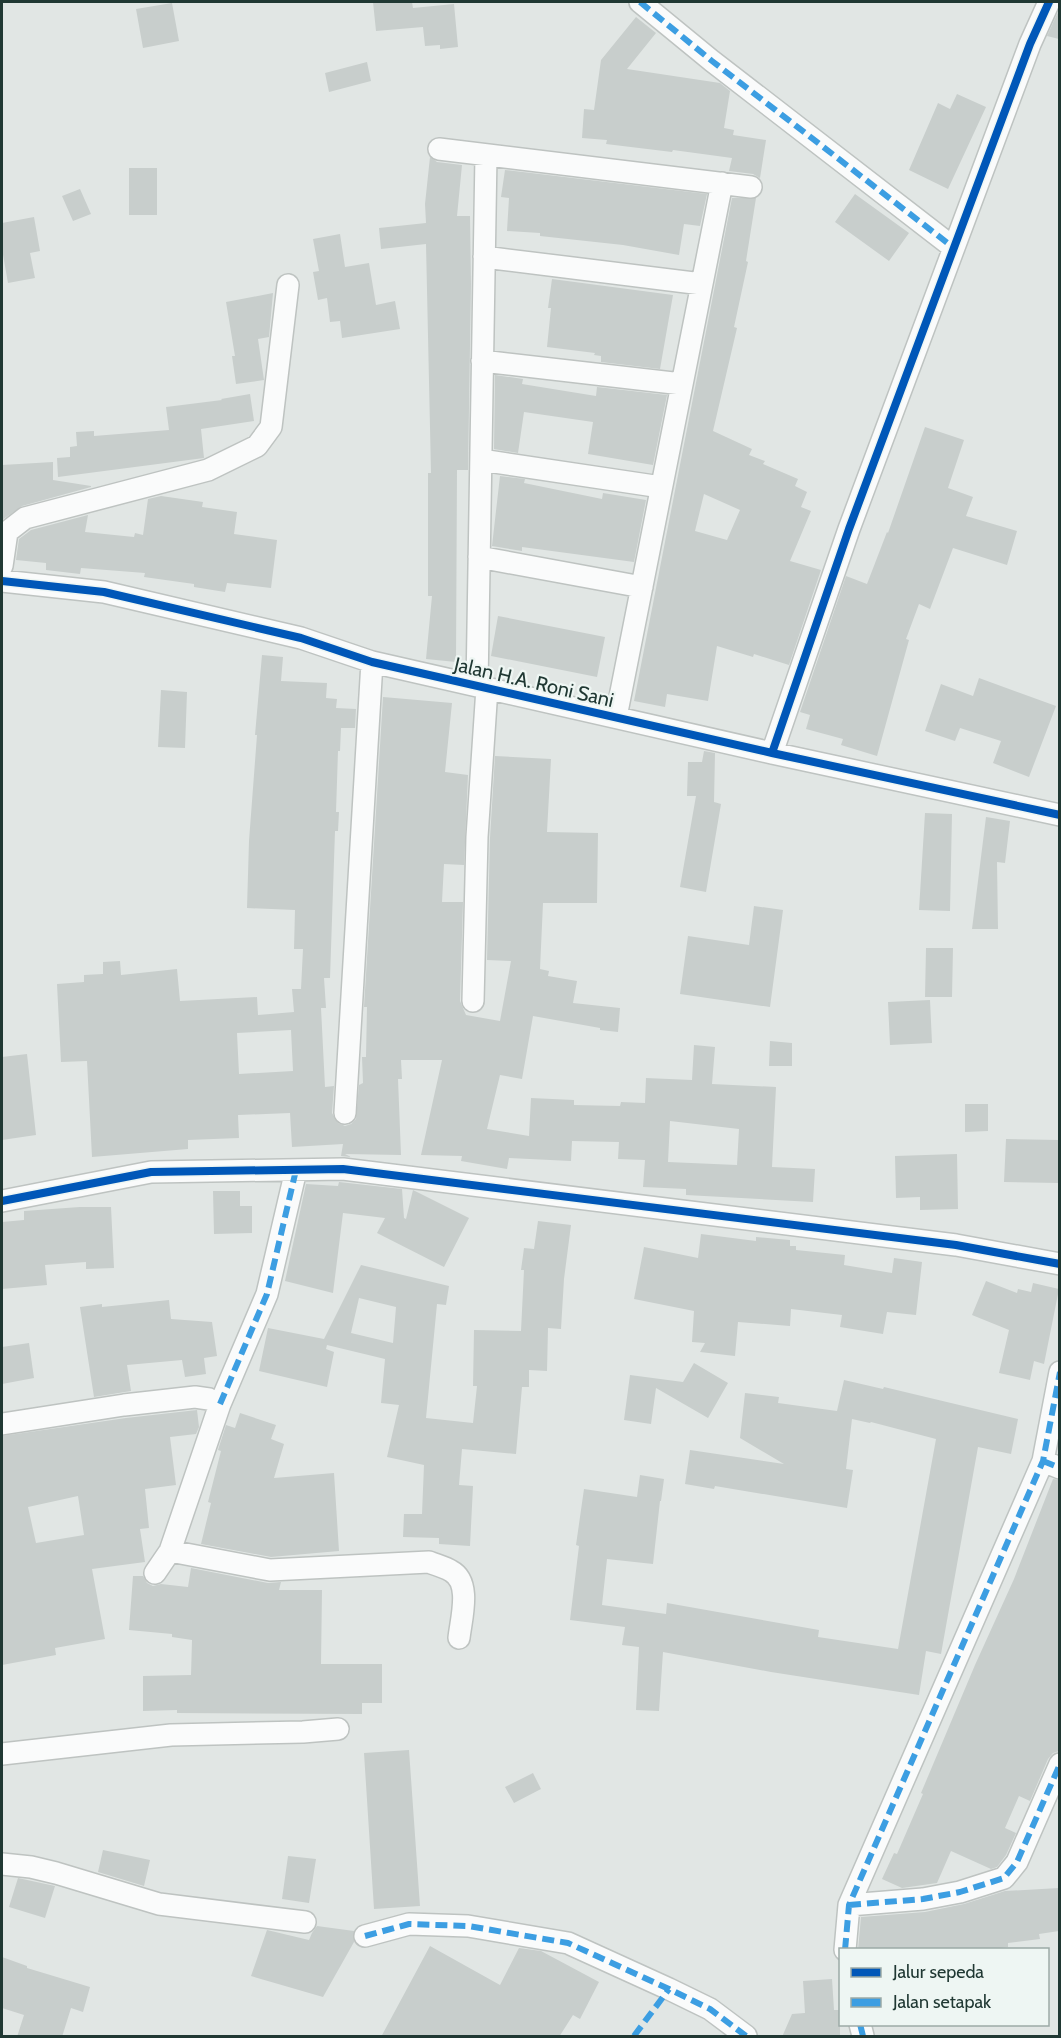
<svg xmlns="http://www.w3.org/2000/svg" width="1061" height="2038" font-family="Cabin,sans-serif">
  <rect width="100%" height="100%" fill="#e1e6e4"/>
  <path fill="#c8cecc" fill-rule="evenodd" d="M373,2H412L413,8L454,4L458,47L440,49V45L425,46L423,27L376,31Z
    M172,3L179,41L143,48L136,9Z
    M1059,10V39L1047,36Z
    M636,17L656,33L627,69L720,83L730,91L724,128L734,130L733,135L766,140L760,178L753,174L729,171L732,158L673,150L672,152L606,144L607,140L582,138L584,109L594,110L601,60Z
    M367,62L371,81L329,92L325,73Z
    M957,94L986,107L948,189L909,170L938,103L950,109Z
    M430,157L437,162L462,165L457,216H470L471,284L468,470H457L456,662L426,659L432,596H428V473H431L426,244L381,249L379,228L426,223L425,204Z
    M129,168H157V215H129Z
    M505,170L707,194L700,226L684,224L679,255L623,245L540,236V233L507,231L509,198L501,197Z
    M80,189L91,214L73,221L62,196Z
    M855,194L909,233L889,261L835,222Z
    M732,198H756L746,261L748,262L734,327L737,328L713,431L752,449L749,455L765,461L763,464L798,479L795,486L807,492L801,507L811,511L790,561L821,570L789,665L754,654L753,657L717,646L708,701L667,694L665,707L634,701ZM704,494L740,510L727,540L695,531Z
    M34,217L40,251L30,253L35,278L8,283L2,249V223Z
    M340,234L345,267L369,263L376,305L395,301L400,329L342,338L340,321L330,322L327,298L318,300L313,272L319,271L313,239Z
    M552,279L673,295L660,369L601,362V356L594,355L595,353L547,347L551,308H548Z
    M273,293L269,337L258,339L264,380L236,384L232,356H235L226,302Z
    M495,375L523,379L522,384L596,396L597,387L667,395L653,465L588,454L593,422L524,412L518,453L494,449Z
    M250,394L254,421L201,429L204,458L58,477L57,458L70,457V447L77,446L76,432L94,431V436L169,430L166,407L222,400L221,399Z
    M925,427L964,440L948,488L973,497L966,516L1017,531L1007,565L953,548L930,609L919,604L906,639L909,640L877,756L841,745L843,739L806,729L810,715L800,712L846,576L867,584L887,532L888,533Z
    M53,462V480L91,486V487L22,506L2,520V465Z
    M500,476L525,479L524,483L602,499L603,493L646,500L634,562L522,547V551L492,546Z
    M161,496L203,502L202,507L237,512L234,534L277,540L271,588L227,583L225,592L194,587V584L144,577L145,573L81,568L80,574L46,570V563L16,560L19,539L31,530L88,515L85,532L134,537L135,533L143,535L148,499Z
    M498,616L605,637L597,677L491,656Z
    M262,655L283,657L281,681L327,683L326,698L337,699L336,708L356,709L355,728H341L340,751H338L336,812H339L338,831H335L330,978H324L326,1008H321L325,1087L334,1086L332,1113L338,1123L345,1126L351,1124L356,1119L359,1085L363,1083L362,1057H366L367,1007H364L383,697L452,703L445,772L468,775L464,865L444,864L442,902H463L460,1001L466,1015L500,1021L511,961L487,960L490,838L495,756L551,759L547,832L598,833L597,903H543L540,969L549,971L548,976L577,981L573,1003L620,1008L618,1032L600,1030V1028L533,1016L522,1079L500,1075L487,1129L529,1136L531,1098L574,1100V1105L620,1106L621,1102L645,1103L646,1078L692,1080L694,1045L715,1047L712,1084L776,1087L772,1167L815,1169L813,1202L686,1195V1189L643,1187L645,1160L618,1159L619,1142L572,1141L571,1161L509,1158L507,1169L461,1161L462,1156L421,1155L442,1060H401L402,1079H398L401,1155L345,1154L351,1157L341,1156L343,1144L292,1147L290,1113L238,1115L239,1138L188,1140V1149L92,1157L87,1061L61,1062L57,984L84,982V975L103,974V962L120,961L121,975L177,969L180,1001L257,997L258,1015L294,1012L292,989H301L303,949H294L295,910L247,908L249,841L257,735H255ZM291,1030L293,1071L239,1074L237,1033ZM670,1121L739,1129L737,1165L668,1162Z
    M979,678L1056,706L1029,777L993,763L1001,741L960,728L955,741L925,731L941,684L973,696Z
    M161,690L187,692L185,748L158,747Z
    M704,751L715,753L714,802L721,804L706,892L680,887L696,796H687L688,762H702Z
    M925,813L952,814L950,911L919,910Z
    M986,817L1010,821L1005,863L997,862L998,929H972Z
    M754,906L783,910L770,1007L680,994L688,936L749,945Z
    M926,948H953L952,997H925Z
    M930,1000L932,1043L890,1045L888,1002Z
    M770,1041L792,1043V1066H769Z
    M27,1054L36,1135L2,1140V1057Z
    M965,1104H988V1131L965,1132Z
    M1006,1139L1059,1140V1183L1004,1182Z
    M957,1154L958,1209L920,1210V1197L896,1198L895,1156Z
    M339,1182L402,1189L404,1218L406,1219L413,1190L469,1218L444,1267L377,1233L385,1218L343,1213L333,1293L285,1281L306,1184L338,1186Z
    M213,1191H240V1206H252V1233L214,1234Z
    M80,1207H111L114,1268L86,1269V1262L45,1265L47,1285L2,1289V1222L24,1220V1211Z
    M538,1221L571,1225L564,1279L561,1329L548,1328L547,1371L529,1370V1387H522L516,1454L462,1449L459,1485L473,1486L470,1546L439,1544V1538L403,1537L404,1514H422L424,1465L387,1457L399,1405L381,1403L385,1359L327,1345L326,1349L334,1352L327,1387L259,1371L268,1328L324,1339L361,1265L449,1286L446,1305L437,1304L426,1418L473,1423L477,1386H473L474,1330L521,1331L524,1270H521L524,1248L534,1249ZM359,1298L396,1307L393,1343L351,1333Z
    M701,1234L756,1241V1237L790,1240V1246H796V1250L845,1255L844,1265L892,1273L894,1258L922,1262L916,1315L887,1312L883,1334L840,1327L842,1315L791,1309L790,1326L738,1322L735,1356L700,1352L705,1343L692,1342L694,1311L634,1299L644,1247L698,1258Z
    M986,1281L1017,1293L1018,1289L1031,1292L1033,1283L1059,1289L1044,1364L1034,1361L1030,1380L999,1373L1009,1330L972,1315Z
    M169,1300L171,1319L212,1322L217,1356L204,1358L206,1374L185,1377L182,1360L127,1365L131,1391L94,1397L80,1307L102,1304V1307Z
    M29,1343L34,1378L2,1384V1347Z
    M694,1363L728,1383L708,1418L656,1388L651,1424L624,1420L630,1375L683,1382Z
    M844,1380L883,1389L884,1387L1018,1419L1011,1454L978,1447L941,1654L926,1651L919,1695L771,1672L663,1652L659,1711L636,1710L639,1647L622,1645L625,1627L570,1620L579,1546L576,1545L584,1489L637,1497L640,1475L664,1479L661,1501H660L653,1564L607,1559L602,1605L666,1614L667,1603L819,1630L818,1637L898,1649L936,1439L871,1422L870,1423L852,1419L846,1469L853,1470L847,1508L715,1486L714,1489L685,1484L690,1450L784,1464L740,1438L745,1393L779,1397L778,1403L837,1411Z
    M197,1410L199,1427L196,1434L170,1437L176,1485L145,1489L149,1528L140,1529L145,1562L92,1569L105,1639L55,1648L56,1655L2,1665V1436L126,1418ZM78,1496L84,1535L36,1543L28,1507Z
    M240,1413L276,1425L271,1439L284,1444L274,1478L334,1473L339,1551L271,1557L201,1544L211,1503L208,1502L221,1451L218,1450L226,1425L235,1428Z
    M1053,1479L1059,1480V1751L1053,1753L1048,1759L1030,1801L1019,1796L1005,1828L1016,1833L1006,1855L997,1867L991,1869L951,1851L937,1883L902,1888L882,1879L894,1853L897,1854L923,1794L921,1793L975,1665L1014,1579Z
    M191,1568L268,1583L281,1582L279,1590H322L321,1664H382V1703H362V1714L177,1713V1710L143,1711V1676L191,1675L192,1640L172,1637V1634L129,1630L133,1576H143L147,1583L153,1586L161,1584L188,1587Z
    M409,1750L420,1906L374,1909L364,1753Z
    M533,1773L541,1789L514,1803L505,1787Z
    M103,1850L150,1860L144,1886L98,1872Z
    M288,1856L316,1859L309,1903L282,1899Z
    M18,1878L55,1886L45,1918L9,1907Z
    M1059,1888V1931L1039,1934L1040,1939L1008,1943V1947L981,1950H858L861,1917L925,1912L964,1904L1005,1891Z
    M317,1926L354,1931V1942L323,1997L251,1976L267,1930L309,1940L312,1933Z
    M430,1946L500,1985L519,1948L541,1951L599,1982L580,2019L573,2015L559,2037H381Z
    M2,1957L27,1966V1968L90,1987L83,2012L71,2008L62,2037H17L24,2015L2,2008Z
    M832,1979L834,2010H840V2037H782L792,2014L805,2013L803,1981Z"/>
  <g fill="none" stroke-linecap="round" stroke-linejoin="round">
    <g stroke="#bec3c1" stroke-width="24">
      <path id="street" d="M640,2L712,61L954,248
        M439,149L751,187
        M484,257L702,284
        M482,361L682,384
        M481,460L661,487
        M479,557L642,587
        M2,566L7,532L25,518L208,470L257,446L271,427L288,285
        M2,581L104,592L301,638L372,662L772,753L1060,815
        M477,686L486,155
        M616,717L722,183
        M772,753L849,529L1030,44L1049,2
        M473,1001L477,837L487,688
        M345,1113L372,662
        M2,1201L151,1172L343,1169L956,1245L1060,1264
        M2,1424L124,1405L195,1397L209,1399L220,1404
        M1043,1461L1060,1468
        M170,1551L270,1570L429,1562C436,1565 445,1567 451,1571C472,1582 461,1619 459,1638
        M155,1573L170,1551L220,1404L267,1294L296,1170
        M2,1754L171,1735L303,1732L338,1729
        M2,1864L31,1867L56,1873L159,1904L305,1922
        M849,1905L923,1899L960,1892L1004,1878L1017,1862L1060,1764
        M365,1936L409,1924L468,1926L568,1943L669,1989L710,2009L746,2036
        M845,1950L849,1905L1043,1461L1060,1372
        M860,2024L863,2036"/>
    </g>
    <use href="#street" stroke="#fafbfb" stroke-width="21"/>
    <path stroke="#3c9ee2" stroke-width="6" stroke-dasharray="12 6" stroke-linecap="butt" d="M640,2L712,61L954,248
      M220,1404L267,1294L296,1170
      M1043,1461L1060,1468
      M849,1905L923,1899L960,1892L1004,1878L1017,1862L1060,1764
      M365,1936L409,1924L468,1926L568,1943L669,1989L710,2009L746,2036
      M845,1950L849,1905L1043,1461L1060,1372
      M860,2024L863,2036
      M634,2036L669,1989"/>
    <g stroke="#eef6f3" stroke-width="11">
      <path id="cycleway" d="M2,581L104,592L301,638L372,662L772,753L1060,815
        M772,753L849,529L1030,44L1049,2
        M2,1201L151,1172L343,1169L956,1245L1060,1264"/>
    </g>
    <use href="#cycleway" stroke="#0057b8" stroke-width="8"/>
  </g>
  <g text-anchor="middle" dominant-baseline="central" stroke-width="4.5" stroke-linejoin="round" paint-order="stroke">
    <g font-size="20" fill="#203833" stroke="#eef6f3">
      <text transform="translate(534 682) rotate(13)">Jalan H.A. Roni Sani</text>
    </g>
  </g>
  <rect width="1061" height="2038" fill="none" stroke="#203833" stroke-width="6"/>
  <rect x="839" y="1948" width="210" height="78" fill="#eef6f3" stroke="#9caaa6" stroke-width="1.5"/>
  <rect x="851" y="1968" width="30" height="9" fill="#0057b8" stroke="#9caaa6" stroke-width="1.5"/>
  <text x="893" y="1978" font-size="18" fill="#203833">Jalur sepeda</text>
  <rect x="851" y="1998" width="30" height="9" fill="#3c9ee2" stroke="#9caaa6" stroke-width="1.5"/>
  <text x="893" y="2008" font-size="18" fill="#203833">Jalan setapak</text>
</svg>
